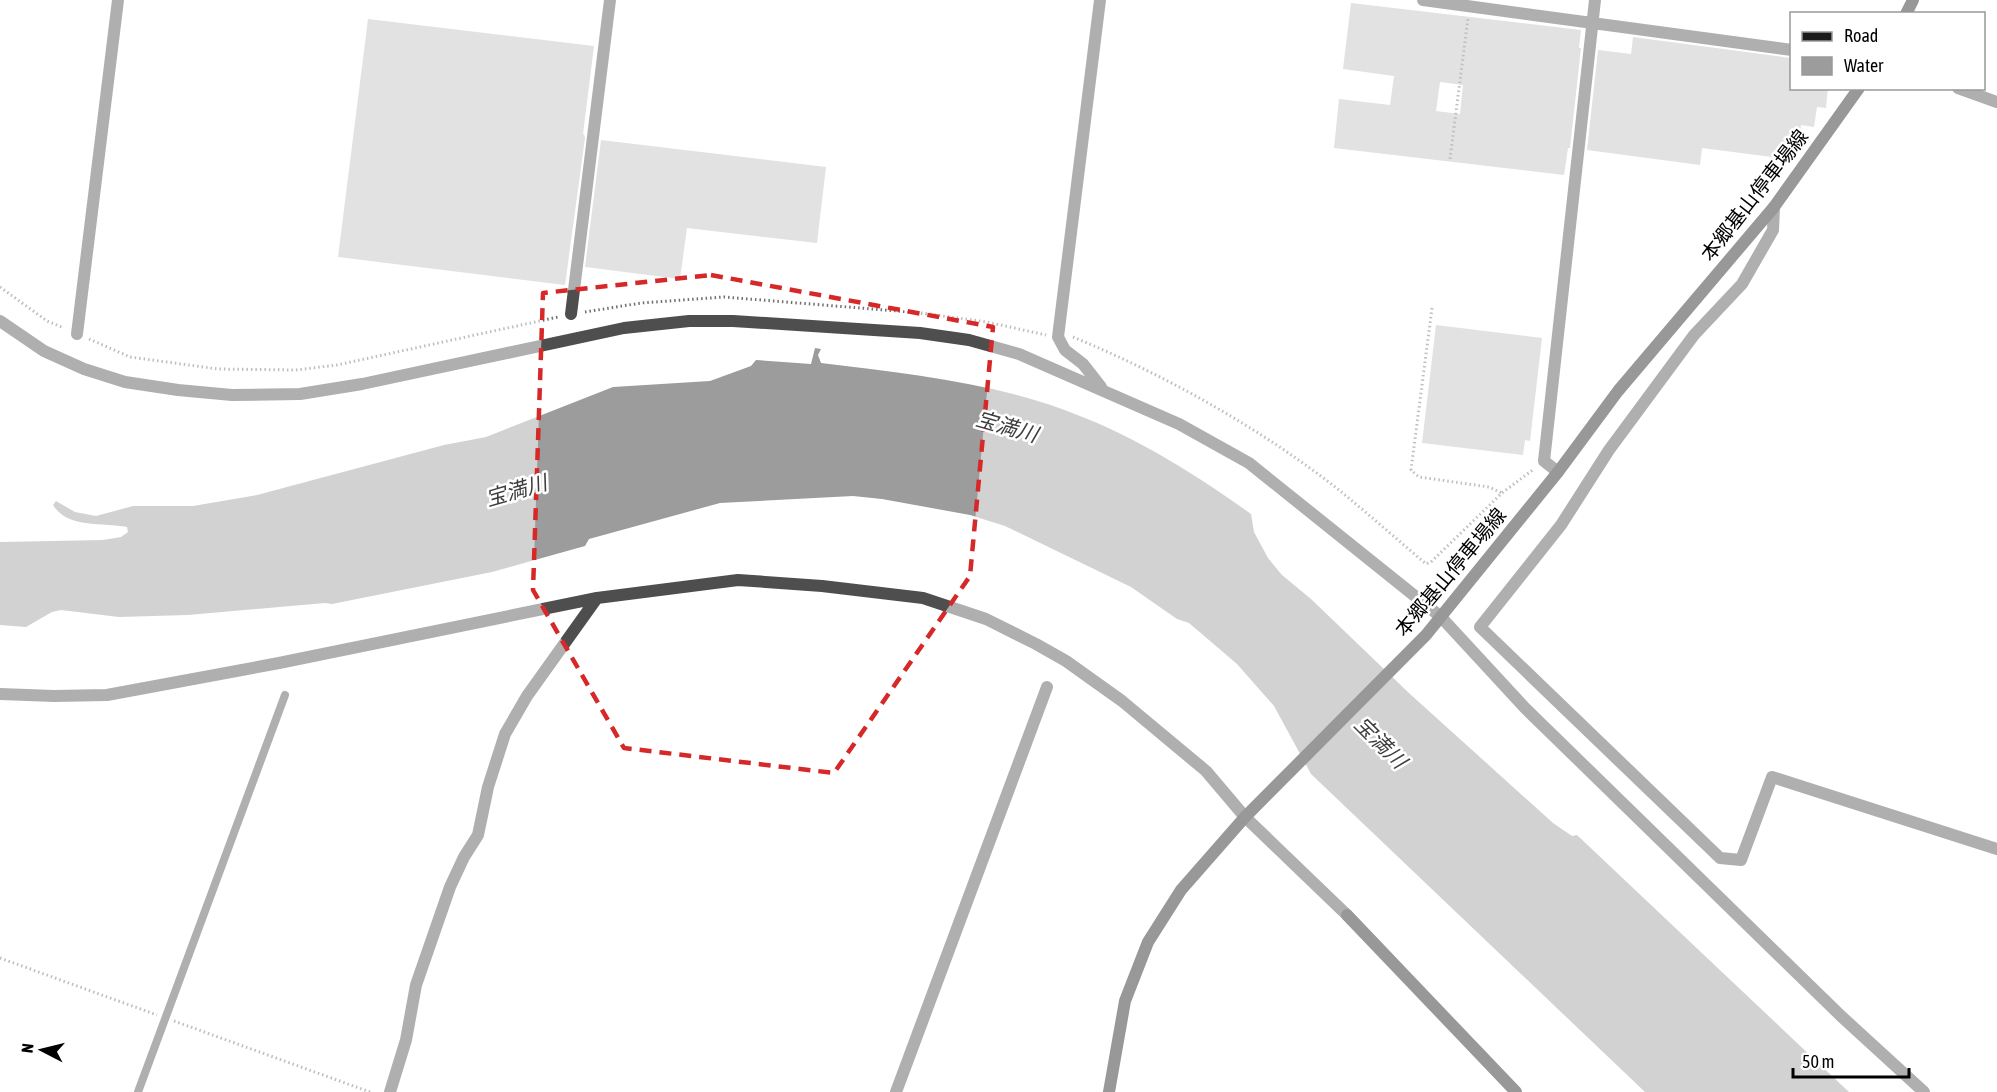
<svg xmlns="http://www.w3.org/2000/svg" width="1997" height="1092" font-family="'Asap Condensed','Noto Sans JP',sans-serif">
  <rect width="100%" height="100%" fill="#fff"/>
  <path fill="#9c9c9c" d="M815,348L821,349L818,355L821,363C901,373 983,381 1059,408C1130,433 1191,471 1251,514L1254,532L1268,558L1282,575L1311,599L1410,694L1553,823L1572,836L1577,835L1849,1092H1645L1311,774L1274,706L1237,664L1189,623L1177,619L1131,587L1005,526L970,515L882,499L853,496L720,503L589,539L585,546L492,572L332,604L325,603L188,615L119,617L61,610L52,612L26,627L0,625V542L103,540L121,537L128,532L127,527C102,522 68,529 53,505L56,501L75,512L96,516L133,506H193L257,495L444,445L486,437L613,387L710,381L751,366L756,360L811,364Z"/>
  <path fill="#bebebe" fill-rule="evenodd" d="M1351,3L1581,30L1579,48H1581L1570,148H1568L1564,175L1334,148L1339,99L1390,105L1394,76L1343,69ZM1440,82L1463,85L1460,114L1436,111Z
    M368,19L594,46L583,134H584L585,138L565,285L338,257Z
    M1633,37L1791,58V88H1828L1826,108L1817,107L1814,127L1801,125L1799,143L1790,142L1788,159L1702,148L1700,165L1587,150L1598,50L1631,54Z
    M601,140L826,167L817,243L687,228L680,279L585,267Z
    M1436,325L1542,338L1530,441L1525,440L1523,455L1422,443Z"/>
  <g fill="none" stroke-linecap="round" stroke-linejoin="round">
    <path stroke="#707070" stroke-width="3" stroke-dasharray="1.5 3" stroke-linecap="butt" d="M1450,159L1468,18
      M0,287L47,321L64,328
      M1432,308L1411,470L1419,477L1489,487L1502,493
      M585,312L641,303L724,297L922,313L987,322L1046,335
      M1073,337C1165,375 1260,428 1339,490C1368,514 1397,539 1426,564L1432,561L1502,493L1534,469
      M89,339L130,357L218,369L296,370L337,365L558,317
      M0,958L157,1015
      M174,1021L370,1092"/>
    <path stroke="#4e4e4e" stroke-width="8" d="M138,1092L285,695"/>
    <path stroke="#4e4e4e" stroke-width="12" d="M1100,0L1058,337L1065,350L1083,364L1101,387
      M1423,0L1792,50
      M1958,88L1997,102
      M1774,207L1773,230L1742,284L1694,335L1609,450L1561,525L1480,627L1720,858L1741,860L1772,777L1997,849
      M571,314L610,0
      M0,321L44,351L84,369L125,382L178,390L232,395L300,394L362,384L624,328L689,321H733L920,333L969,340L1019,354L1179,424L1249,463L1441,617L1525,708L1841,1016L1924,1092
      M77,334L118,0
      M1558,472L1544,461L1595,0
      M0,694L54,696L107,695L279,663L597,598L738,580L822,586L923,598L986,619L1036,644L1066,661L1122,701L1206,771L1245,817L1347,915
      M390,1092L406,1040L416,985L450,887L464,857L478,835L488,787L505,734L527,696L597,598
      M896,1092L1047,687"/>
    <path stroke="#1b1b1b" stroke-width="12" d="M1906,14L1913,0
      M1347,915L1516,1092
      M1109,1092L1125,1001L1148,942L1181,890L1245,817L1426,635L1558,472L1618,391L1774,207L1859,88"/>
  </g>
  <path d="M0 0H1997V1092H0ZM711,275L993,327L970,576L834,773L624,748L533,590L543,293Z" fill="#fff" fill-opacity=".55" fill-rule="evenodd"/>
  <path fill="none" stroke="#d62828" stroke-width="4.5" stroke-dasharray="12 8" stroke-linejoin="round" d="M711,275L993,327L970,576L834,773L624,748L533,590L543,293Z"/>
  <g text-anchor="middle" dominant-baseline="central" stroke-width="5" stroke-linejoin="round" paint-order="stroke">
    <g font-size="20" fill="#000" stroke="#fff">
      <text transform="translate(1754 195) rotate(-52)">本郷基山停車場線</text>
      <text transform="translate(1450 572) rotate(-50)">本郷基山停車場線</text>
    </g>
    <g font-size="21" font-style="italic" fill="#3d3d3d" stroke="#fff">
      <text transform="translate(1007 426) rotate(16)">宝満川</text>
      <text transform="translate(516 490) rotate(-16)">宝満川</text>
      <text transform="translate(1381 742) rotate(45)">宝満川</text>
    </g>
  </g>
  <rect x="1790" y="12" width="195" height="78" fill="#ffffff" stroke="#999999" stroke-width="1.5"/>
  <rect x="1802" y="32" width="30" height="9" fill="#1b1b1b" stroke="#999999" stroke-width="1.5"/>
  <text x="1844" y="42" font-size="18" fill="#000000">Road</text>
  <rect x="1802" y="57" width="30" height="18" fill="#9c9c9c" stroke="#999999" stroke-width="1.5"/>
  <text x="1844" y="72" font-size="18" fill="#000000">Water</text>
  <g transform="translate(42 1050) rotate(277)" stroke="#ffffff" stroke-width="4.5" paint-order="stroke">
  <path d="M0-4.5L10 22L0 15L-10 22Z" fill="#000000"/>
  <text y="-9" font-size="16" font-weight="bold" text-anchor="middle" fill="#000000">N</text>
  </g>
  <path d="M1793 1068v9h116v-9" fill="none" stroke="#000000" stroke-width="3"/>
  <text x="1802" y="1068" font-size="18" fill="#000000" stroke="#ffffff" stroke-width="4.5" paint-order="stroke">50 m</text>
</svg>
